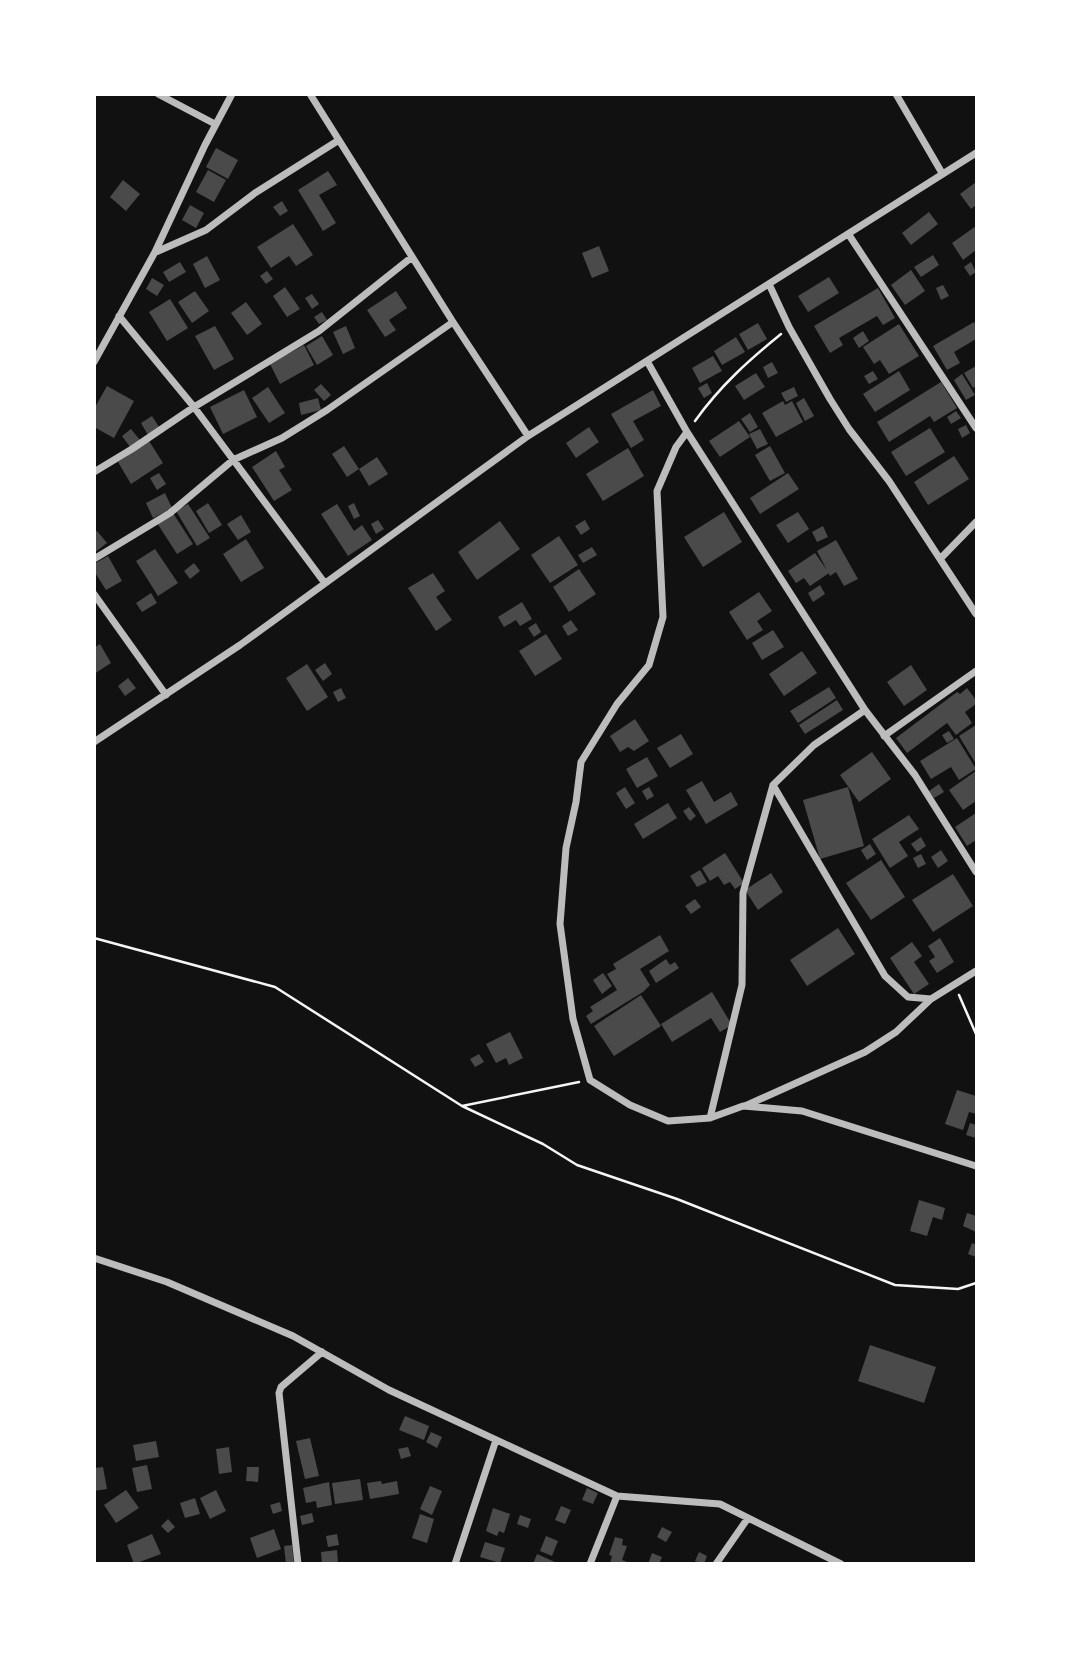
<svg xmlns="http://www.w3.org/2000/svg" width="1071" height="1658" font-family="Literata,serif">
  <rect width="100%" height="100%" fill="#111"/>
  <path fill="#4a4a4a" d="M216,148L238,160L228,179L206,167Z
    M208,170L226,180L214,202L196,192Z
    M328,171L337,185L319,195L336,223L323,231L298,190Z
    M123,180L140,194L126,211L110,197Z
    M976,182V205L971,209L960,194Z
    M282,201L288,211L280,216L273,207Z
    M190,205L204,213L196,228L182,220Z
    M929,212L938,224L911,245L902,233Z
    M293,224L313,255L296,266L289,256L271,268L257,247Z
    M976,226V250L963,260L952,243Z
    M599,246L609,271L592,278L582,253Z
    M933,255L939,265L921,277L914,267Z
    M207,256L220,280L205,288L193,264Z
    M180,262L186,272L169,282L163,272Z
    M971,262L976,272L970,276L964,267Z
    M911,270L925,291L905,305L891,285Z
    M267,271L273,279L266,284L260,276Z
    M829,277L839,293L808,312L798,296Z
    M152,278L164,285L157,296L146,289Z
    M943,285L949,296L941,300L936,288Z
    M285,287L300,309L287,317L273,296Z
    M878,288L895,318L883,325L877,316L839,338L843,345L830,353L814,326Z
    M195,291L209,311L192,323L178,302Z
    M396,291L407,308L389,320L396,330L385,337L367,310Z
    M312,294L319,304L312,309L305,298Z
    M170,299L188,328L167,341L149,312Z
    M246,302L262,324L247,335L231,313Z
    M322,312L327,320L319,324L314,317Z
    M974,322L976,326V339L954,352L960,363L947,370L933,346Z
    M758,323L767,339L748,350L739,334Z
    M899,324L919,356L889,374L880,360L874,364L863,347Z
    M215,326L234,359L214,370L195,336Z
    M346,326L355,348L343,354L333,332Z
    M863,331L869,341L859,348L853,338Z
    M322,336L333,355L317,365L306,346Z
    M736,337L745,352L722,365L714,351Z
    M304,345L314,365L280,384L270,364Z
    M713,356L722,371L700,383L692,368Z
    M772,362L778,373L768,378L763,367Z
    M976,366V386L973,388L964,373Z
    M873,371L878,379L869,384L864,376Z
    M899,371L910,390L875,412L863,394Z
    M756,373L765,387L744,400L735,386Z
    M962,374L975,395L966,400L954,380Z
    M941,382L957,408L934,422L930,416L889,442L877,422Z
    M707,383L712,393L704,398L698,388Z
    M321,384L331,395L324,401L314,390Z
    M107,386L134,401L114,438L94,427V409Z
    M268,387L285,413L269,423L252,398Z
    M794,387L798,396L786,402L781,393Z
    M244,390L257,417L223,434L210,407Z
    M653,390L661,406L633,421L644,440L631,448L611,414Z
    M318,398L321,410L301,415L299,403Z
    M804,398L814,416L805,421L796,403Z
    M783,401L785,405L792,401L803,422L776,437L762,413Z
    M956,411L961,418L951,424L947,417Z
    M750,413L758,427L750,432L741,419Z
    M152,416L159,427L148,435L141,423Z
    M739,421L750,437L720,457L709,441Z
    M966,425L970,433L962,438L958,429Z
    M589,427L599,442L576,458L566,443Z
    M930,428L945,452L906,476L891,452Z
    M131,429L140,440L130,447L122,436Z
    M760,429L768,444L757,449L749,434Z
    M149,441L163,463L131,484L118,462Z
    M344,446L359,469L347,477L332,454Z
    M770,446L785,473L770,481L755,455Z
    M628,448L644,476L603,501L586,474Z
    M276,451L285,467L279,470L292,490L274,501L252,467Z
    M954,456L969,479L928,505L914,482Z
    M377,457L388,474L369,486L359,469Z
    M159,473L166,484L157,490L150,478Z
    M788,473L799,489L760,514L750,498Z
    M165,493L172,508L153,518L146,503Z
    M208,503L222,525L209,533L196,511Z
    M354,503L360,516L354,519L348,506Z
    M188,504L210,538L197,546L176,511Z
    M337,504L354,531L362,525L372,540L348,556L321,514Z
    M724,512L742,542L703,567L684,537Z
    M798,512L809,529L788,543L776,525Z
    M173,513L193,544L177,554L157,523Z
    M241,515L251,532L238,540L227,524Z
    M378,520L384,529L376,534L371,524Z
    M585,520L590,529L581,535L575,526Z
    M500,521L520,549L477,580L458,552Z
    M823,526L828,537L817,542L812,532Z
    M97,531L107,543L94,553V532Z
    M559,536L578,565L550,583L531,555Z
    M246,539L264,568L241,582L223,554Z
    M836,540L858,579L844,586L836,572L830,576L817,551Z
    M592,547L597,555L583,563L578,555Z
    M155,549L178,583L158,596L136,561Z
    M815,553L829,573L810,586L804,578L796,583L788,571Z
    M108,556L122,581L106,590L94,571V564Z
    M194,563L200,571L190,579L184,571Z
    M579,569L596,594L569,612L553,587Z
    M433,573L445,591L436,597L452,620L436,631L408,588Z
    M820,585L825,594L813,602L808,593Z
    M759,592L772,611L757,621L763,630L747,640L729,612Z
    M151,593L157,603L142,612L136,603Z
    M522,602L532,619L520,626L516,620L504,627L498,617Z
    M571,620L578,630L568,636L562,626Z
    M536,623L541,632L534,637L528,628Z
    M773,630L784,647L762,660L752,643Z
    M546,634L562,659L535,676L519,651Z
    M100,644L111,663L94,674V648Z
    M802,651L817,673L784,696L769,674Z
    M325,663L332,674L323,681L315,670Z
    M307,664L328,697L307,711L286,678Z
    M911,665L927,690L904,706L887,682Z
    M128,678L136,688L125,696L118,686Z
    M829,687L836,698L798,723L790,711Z
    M341,688L346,698L338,702L333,692Z
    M967,688L976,700V704L965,712L972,723L956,735L947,723L907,753L896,738L957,692L960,694Z
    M837,700L843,710L805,734L799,725Z
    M635,719L649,741L634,751L628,747L620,752L610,736Z
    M976,725V764L959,736Z
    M949,731L954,739L947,743L942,735Z
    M681,734L693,754L670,768L657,748Z
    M957,738L976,769L959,780L951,767L931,779L920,761Z
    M872,752L891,779L859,802L840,775Z
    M647,757L658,776L637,788L626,769Z
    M976,771V801L963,810L949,790Z
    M702,781L714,802L731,792L738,805L706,824L686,790Z
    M939,784L944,792L934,798L929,791Z
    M625,787L635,803L626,809L616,793Z
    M649,787L654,796L647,800L642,791Z
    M848,787L864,846L820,859L803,800Z
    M668,803L677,818L643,839L634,824Z
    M689,807L696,816L690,821L683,811Z
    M976,813V840L967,846L955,827Z
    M909,815L919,829L899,842L908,856L890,868L872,839Z
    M921,837L926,846L917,852L911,844Z
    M870,844L876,854L867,860L861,850Z
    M941,850L948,861L938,868L931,857Z
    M725,853L744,883L735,889L730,882L724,885L718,876L710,881L702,868Z
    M921,854L926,864L918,868L913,858Z
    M881,860L905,897L871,920L846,883Z
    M700,870L707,882L697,887L690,876Z
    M771,873L783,892L758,910L745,890Z
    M953,874L973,906L933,932L912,900Z
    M695,899L701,907L691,914L685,906Z
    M838,928L855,954L807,986L790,960Z
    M660,935L669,951L640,969L650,985L643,992L591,1024L586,1016L593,1011L590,1007L617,990L607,974L616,969L613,964Z
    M940,938L954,962L937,973L929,961L935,957L928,946Z
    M912,942L922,956L914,962L929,984L914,994L890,958Z
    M666,959L670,965L675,962L679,968L656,983L649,971Z
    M603,973L612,986L602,994L593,980Z
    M712,992L732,1025L720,1032L711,1018L672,1042L661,1024Z
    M641,995L661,1026L614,1056L594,1026Z
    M510,1032L523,1058L509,1065L506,1058L496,1063L486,1044Z
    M479,1054L484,1062L475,1067L470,1059Z
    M957,1090L976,1096V1114L969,1112L963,1130L945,1124Z
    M970,1123L976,1125V1138L966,1135Z
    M919,1200L945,1208L942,1220L933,1217L927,1236L910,1231Z
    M967,1213L976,1216V1232L963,1226Z
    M972,1243L976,1245V1257L968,1254Z
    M870,1345L936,1367L924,1403L858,1381Z
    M405,1416L429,1426L424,1440L399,1430Z
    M431,1432L442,1437L437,1448L426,1442Z
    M310,1438L319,1476L305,1479L296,1441Z
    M156,1441L159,1457L136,1461L133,1445Z
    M229,1447L232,1472L219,1474L216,1449Z
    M408,1447L411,1456L401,1459L398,1449Z
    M147,1465L152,1489L137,1492L132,1468Z
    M103,1467L107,1489L94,1491V1468Z
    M247,1467H259L258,1482L246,1481Z
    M360,1479L363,1500L335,1504L332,1483Z
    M381,1481L382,1484L397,1481L399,1494L370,1499L367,1483Z
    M329,1482L332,1505L317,1508L316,1501L306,1503L303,1488Z
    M430,1486L442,1491L432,1515L420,1509Z
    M587,1488L598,1493L593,1504L582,1500Z
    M126,1490L139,1508L116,1523L104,1505Z
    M216,1490L226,1511L210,1519L200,1498Z
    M195,1498L200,1514L185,1518L180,1503Z
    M280,1502L282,1511L273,1514L270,1505Z
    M561,1506L571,1510L565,1524L555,1520Z
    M493,1508L510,1514L504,1533L499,1531L497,1536L486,1531Z
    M312,1513L314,1522L302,1525L300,1516Z
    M420,1514L434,1519L427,1543L412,1538Z
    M520,1515L531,1519L528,1528L517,1524Z
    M168,1519L175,1527L168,1533L161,1526Z
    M662,1527L672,1532L666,1542L657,1537Z
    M274,1529L281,1549L257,1558L250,1538Z
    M152,1534L161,1554L134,1564L127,1545Z
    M337,1534L339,1545L328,1547L326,1536Z
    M546,1536L558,1541L552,1556L540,1551Z
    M615,1537L623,1539L622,1545L627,1546L622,1560L632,1564H610L612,1556L609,1555Z
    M485,1542L505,1548L500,1563L480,1557Z
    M292,1545L294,1564H286L284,1546Z
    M337,1550L338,1564H322L321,1552Z
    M699,1552L707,1556L704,1564L695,1561Z
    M652,1553L662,1557L659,1564H648Z
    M537,1554L555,1562L554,1564H533Z"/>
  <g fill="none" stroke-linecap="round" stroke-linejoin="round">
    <path stroke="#f5f5f5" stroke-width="2.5" d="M695,421C720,386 748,361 781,334
      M94,938L275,987L462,1106L543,1144L577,1165L677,1199L895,1285L958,1289L976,1283
      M959,995L976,1034
      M462,1106L579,1082"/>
    <path stroke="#bcbcbc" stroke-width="7" d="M158,94L215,124
      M310,94L453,322L528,436
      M896,94L942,173
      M849,235L976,428
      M156,252L206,230L255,193L339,140
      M769,284L789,327L830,399L849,429L889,481L976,614
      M119,316L194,407L324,582
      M647,361L687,432L865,710L915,775L976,872
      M94,362L155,252L205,145L232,94
      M687,432L676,447L657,491L663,617L649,665L617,704L581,762L576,802L566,848L560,924L573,1019L590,1080L630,1105L668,1121L710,1118L743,1106L802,1111L976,1166
      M94,472L132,449L194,407L319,331L412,257
      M941,558L976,522
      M94,559L170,513L233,460L282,438L327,410L453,322
      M94,594L166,695
      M884,736L976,671
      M94,742L240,645L528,436L976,153
      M773,785L885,976L908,997L931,999L976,971
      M745,1106L865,1052L896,1032L931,999
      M710,1118L742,985L743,893L773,785L814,745L865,710
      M94,1258L167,1282L293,1336L389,1390L617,1496L720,1504L841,1564
      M298,1564L279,1393L281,1387L322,1352
      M455,1564L496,1440
      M590,1564L617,1496
      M716,1564L748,1518"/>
  </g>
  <rect width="1071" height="1658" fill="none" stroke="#ffffff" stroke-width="192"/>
</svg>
